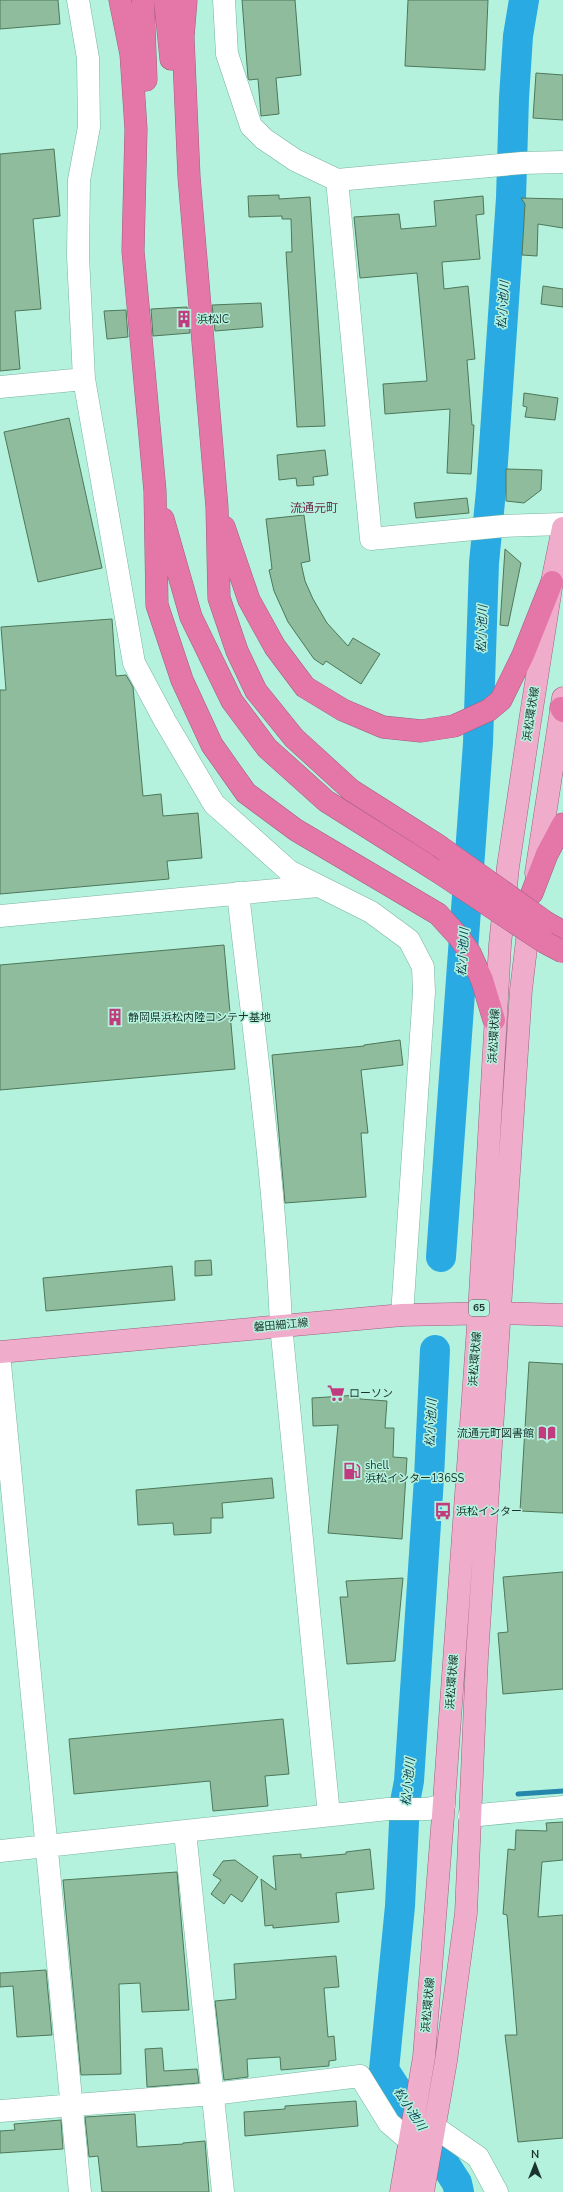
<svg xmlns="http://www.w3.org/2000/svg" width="563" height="2192" font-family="'Nunito Sans','Noto Sans JP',sans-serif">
  <rect width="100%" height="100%" fill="#b5f2de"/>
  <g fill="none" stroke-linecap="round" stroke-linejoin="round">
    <path stroke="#2586ab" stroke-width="5" d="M518,1794L563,1791"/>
    <path stroke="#2aaae2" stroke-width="30" d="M441,1257L478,743L484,563L491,491L511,198L514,98L518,36L524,0
      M435,1350L429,1478L409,1781L405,1802L400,1906L384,2070L457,2183L459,2192"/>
  </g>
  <path fill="#8fbc9c" stroke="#4d785a" d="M0,0H58L60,24L0,29Z
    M242,0H295L301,75L276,78L279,114L261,116L258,79L249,80L248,78Z
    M408,0H488L485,70L405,66Z
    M536,73L563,75V120L533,118Z
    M54,149L60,216L33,219L41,309L15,311L20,369L0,371V154Z
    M279,195V199L310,197L325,426L297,427L286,252H292L291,219H282V216L249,217L248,196Z
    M483,196L484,214L476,215L480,259L442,262L444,289L468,286L475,359L467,360L472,425H474L471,474L447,473L450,409L385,414L383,384L427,381L417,273L360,278L354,217L399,214L401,229L436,226L434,201Z
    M521,198L563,199V228L538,224L537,256L522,255L525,204Z
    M543,286L563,289V307L541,304Z
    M261,303L263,327L215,331L212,305Z
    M187,307L190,333L153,336L151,309Z
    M126,310L128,337L107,339L104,311Z
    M524,393L558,398L555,420L525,417L527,407L523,406Z
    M69,418L102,568L38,582L4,432Z
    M325,450L328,475L313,477L314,485L297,486L296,478L279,480L277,455Z
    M506,469L542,470L541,490L524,503L506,501Z
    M467,498L469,513L416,518L414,503Z
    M304,515L310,561L301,563L305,581L313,599L327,623L348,646L353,638L380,654L361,684L326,661L323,665L314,659L288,622L274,591L269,570L272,569L266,519Z
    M505,549L521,563L508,626L500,625Z
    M112,619L116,676L126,675L133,687L143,796L161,794L163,816L198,813L202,858L167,861L169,879L0,894V690H6L1,627Z
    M224,945L235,1069L0,1090V965Z
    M400,1040L403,1065L361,1070L368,1133H361L366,1197L285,1203L272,1055L364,1046V1045Z
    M211,1260L212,1275L195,1276V1261Z
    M172,1266L175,1300L46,1311L43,1278Z
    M529,1362L563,1364V1513L520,1511Z
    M359,1395L360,1399L387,1401L385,1428H394L393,1457L407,1458L402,1539L328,1533L338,1425L313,1426L312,1398Z
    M272,1478L274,1498L222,1503L223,1518H211V1533L174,1535L173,1523L138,1525L136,1490Z
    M563,1572V1689L503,1694L498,1633L508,1632L503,1577Z
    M403,1578L395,1661L347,1664L340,1597H348L346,1581Z
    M283,1719L289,1774L265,1776L268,1806L213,1811L210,1781L74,1794L69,1739Z
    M563,1822V1860L542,1862L538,1917L563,1915V2138L518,2142L505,2035H517L507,1915L503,1914L508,1849L515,1850L516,1830L547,1831L546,1823Z
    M370,1849L374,1889L336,1893L339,1922L273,1928V1925L265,1926L261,1879L276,1890L273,1856L301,1854V1858L346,1854V1852Z
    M235,1860L258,1877L242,1902L231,1894L224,1904L211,1894L221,1880L213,1875L223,1861Z
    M177,1872L189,2010L142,2012L140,1983L119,1984L121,2074L81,2075L63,1880Z
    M336,1956L339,1987L324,1988L328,2037L334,2036L336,2060L329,2061V2066L281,2070L280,2057L247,2059L248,2077L224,2080L215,2001L236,1999L234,1964Z
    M46,1970L52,2035L17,2037L13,1986L0,1987V1973Z
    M162,2048L164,2071L197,2069L199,2083L147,2087L145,2049Z
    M356,2101L358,2126L245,2136L244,2112L285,2109V2106Z
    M135,2114L137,2147L183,2144V2143L205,2141L209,2192H102L98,2156L89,2157L85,2117Z
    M61,2120L63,2149L0,2153V2131L15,2130L14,2124Z"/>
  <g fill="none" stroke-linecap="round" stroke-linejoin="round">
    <g stroke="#78b3a1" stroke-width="23">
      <path id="minor" d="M78,0L88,58L89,127L79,180L78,256L84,379L134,663L165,721L214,804L289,871L371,912L409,940L423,967L424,992L402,1315
        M224,0L227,54L251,126L264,139L295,160L337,180L522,163L563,162
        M337,180L371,539L504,526L563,524
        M0,387L84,379
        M238,893C254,1037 275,1181 281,1325L329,1815
        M0,916L318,886
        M0,1364L80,2192
        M469,1816L563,1807
        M185,1832L223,2192
        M0,1851L388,1809H428L444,1805
        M0,2111L213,2094L360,2076L389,2123L410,2141
        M436,2128L478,2157L497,2192"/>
    </g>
    <g stroke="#9e5f7d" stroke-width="23">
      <path id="major" d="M536,873L563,698
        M0,1352L402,1315L501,1313L563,1315
        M401,2192L424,2057L443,1816L479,1313L500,945L508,867L530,721L552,582L563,528
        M423,2192L446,2061L466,1913L477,1657L521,990L530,915"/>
    </g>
    <g stroke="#9e5f7d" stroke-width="23">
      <path id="highway" d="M120,0L131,54L136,129L133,251L155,491L157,605L182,680L212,745L246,793L296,830L438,914L459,937L470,953L482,980L494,1020
        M143,0L146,80
        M165,0L171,59
        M186,0L183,37L189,177L217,507L219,598L237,651L256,691L294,738L351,790L439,846
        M163,519L191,617L232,701L267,748L326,801L437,871
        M224,527L249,600L275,647L305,687L343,710L383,727L421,731L454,726L489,710L501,700L523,655L552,582
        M561,708L563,711
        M532,893L547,854L563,824
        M547,923L563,932"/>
    </g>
    <use href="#minor" stroke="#fff" stroke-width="22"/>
    <use href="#major" stroke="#efadcb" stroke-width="22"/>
    <use href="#highway" stroke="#e577a8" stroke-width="22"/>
    <g stroke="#9e5f7d" stroke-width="23" stroke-linecap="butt">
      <path id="highway-bridge" d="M439,846L547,923
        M437,871L544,942L563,952"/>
    </g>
    <use href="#highway-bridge" stroke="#e577a8" stroke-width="22"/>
  </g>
  <defs>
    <g id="building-bare" transform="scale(1.38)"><path d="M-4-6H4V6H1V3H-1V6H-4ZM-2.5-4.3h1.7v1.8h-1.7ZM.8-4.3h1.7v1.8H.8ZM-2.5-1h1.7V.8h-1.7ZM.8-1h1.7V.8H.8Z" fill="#c13c7f" stroke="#b5f2de" stroke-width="2.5" paint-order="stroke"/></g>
    <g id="supermarket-bare" transform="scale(1.38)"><path d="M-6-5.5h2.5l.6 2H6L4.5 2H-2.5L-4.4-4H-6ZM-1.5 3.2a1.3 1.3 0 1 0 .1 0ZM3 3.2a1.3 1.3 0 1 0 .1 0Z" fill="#c13c7f" stroke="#b5f2de" stroke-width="2.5" paint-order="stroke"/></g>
    <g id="library-bare" transform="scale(1.38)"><path d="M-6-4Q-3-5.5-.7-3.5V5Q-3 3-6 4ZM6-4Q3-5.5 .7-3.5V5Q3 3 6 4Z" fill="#c13c7f" stroke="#b5f2de" stroke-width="2.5" paint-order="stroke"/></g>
    <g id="fuel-bare" transform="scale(1.38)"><path d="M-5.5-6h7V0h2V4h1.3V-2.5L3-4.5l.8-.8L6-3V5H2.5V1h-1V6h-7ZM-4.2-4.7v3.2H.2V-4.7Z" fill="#c13c7f" stroke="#b5f2de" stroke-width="2.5" paint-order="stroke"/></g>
    <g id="bus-bare" transform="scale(1.38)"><path d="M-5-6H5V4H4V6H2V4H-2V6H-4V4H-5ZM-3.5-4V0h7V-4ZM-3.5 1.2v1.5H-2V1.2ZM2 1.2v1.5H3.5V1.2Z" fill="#c13c7f" stroke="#b5f2de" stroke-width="2.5" paint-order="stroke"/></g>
  </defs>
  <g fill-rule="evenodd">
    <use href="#building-bare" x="184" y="319"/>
    <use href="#building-bare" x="115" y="1017"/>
    <use href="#supermarket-bare" x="336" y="1393"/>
    <use href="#library-bare" x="547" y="1433"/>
    <use href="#fuel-bare" x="352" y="1471"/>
    <use href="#bus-bare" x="443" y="1511"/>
  </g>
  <g text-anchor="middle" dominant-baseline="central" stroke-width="3" stroke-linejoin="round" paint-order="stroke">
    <rect fill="#b5f2de" stroke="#486c61" stroke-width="1" x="469" y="1300" width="20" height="16" rx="3"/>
    <g font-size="10" font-weight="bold" fill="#1a332c">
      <text x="479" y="1308">65</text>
    </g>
    <g font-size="11" fill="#1a332c" stroke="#b5f2de" text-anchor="start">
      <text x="197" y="319">浜松IC</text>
      <text x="128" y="1017">静岡県浜松内陸コンテナ基地</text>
      <text x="349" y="1393">ローソン</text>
      <text x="534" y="1433" text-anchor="end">流通元町図書館</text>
      <text x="365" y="1465">shell<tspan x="365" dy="13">浜松インター136SS</tspan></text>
      <text x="456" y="1511">浜松インター</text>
    </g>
    <g font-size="11" fill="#1a332c" stroke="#b5f2de">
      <text transform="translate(531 714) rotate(-81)">浜松環状線</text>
      <text transform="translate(494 1036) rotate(-87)">浜松環状線</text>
      <text transform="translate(281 1325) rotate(-5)">磐田細江線</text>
      <text transform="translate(475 1359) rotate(-86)">浜松環状線</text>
      <text transform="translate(452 1682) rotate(-86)">浜松環状線</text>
      <text transform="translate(428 2005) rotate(-85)">浜松環状線</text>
    </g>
    <g font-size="12" font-style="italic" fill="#0a3e55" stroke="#b5f2de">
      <text transform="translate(503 305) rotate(-86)">松小池川</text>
      <text transform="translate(482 629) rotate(-88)">松小池川</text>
      <text transform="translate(463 952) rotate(-86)">松小池川</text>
      <text transform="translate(431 1423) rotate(-87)">松小池川</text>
      <text transform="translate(408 1782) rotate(-84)">松小池川</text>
      <text transform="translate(410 2109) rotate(57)">松小池川</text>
    </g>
    <g font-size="12" fill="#6f2d4c" stroke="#b5f2de">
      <text x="314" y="508">流通元町</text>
    </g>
  </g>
  <g transform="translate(535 2164)" stroke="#b5f2de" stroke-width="3" paint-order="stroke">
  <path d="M0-3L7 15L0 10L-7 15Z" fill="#1a332c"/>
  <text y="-6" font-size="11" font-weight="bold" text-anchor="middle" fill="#1a332c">N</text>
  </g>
</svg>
